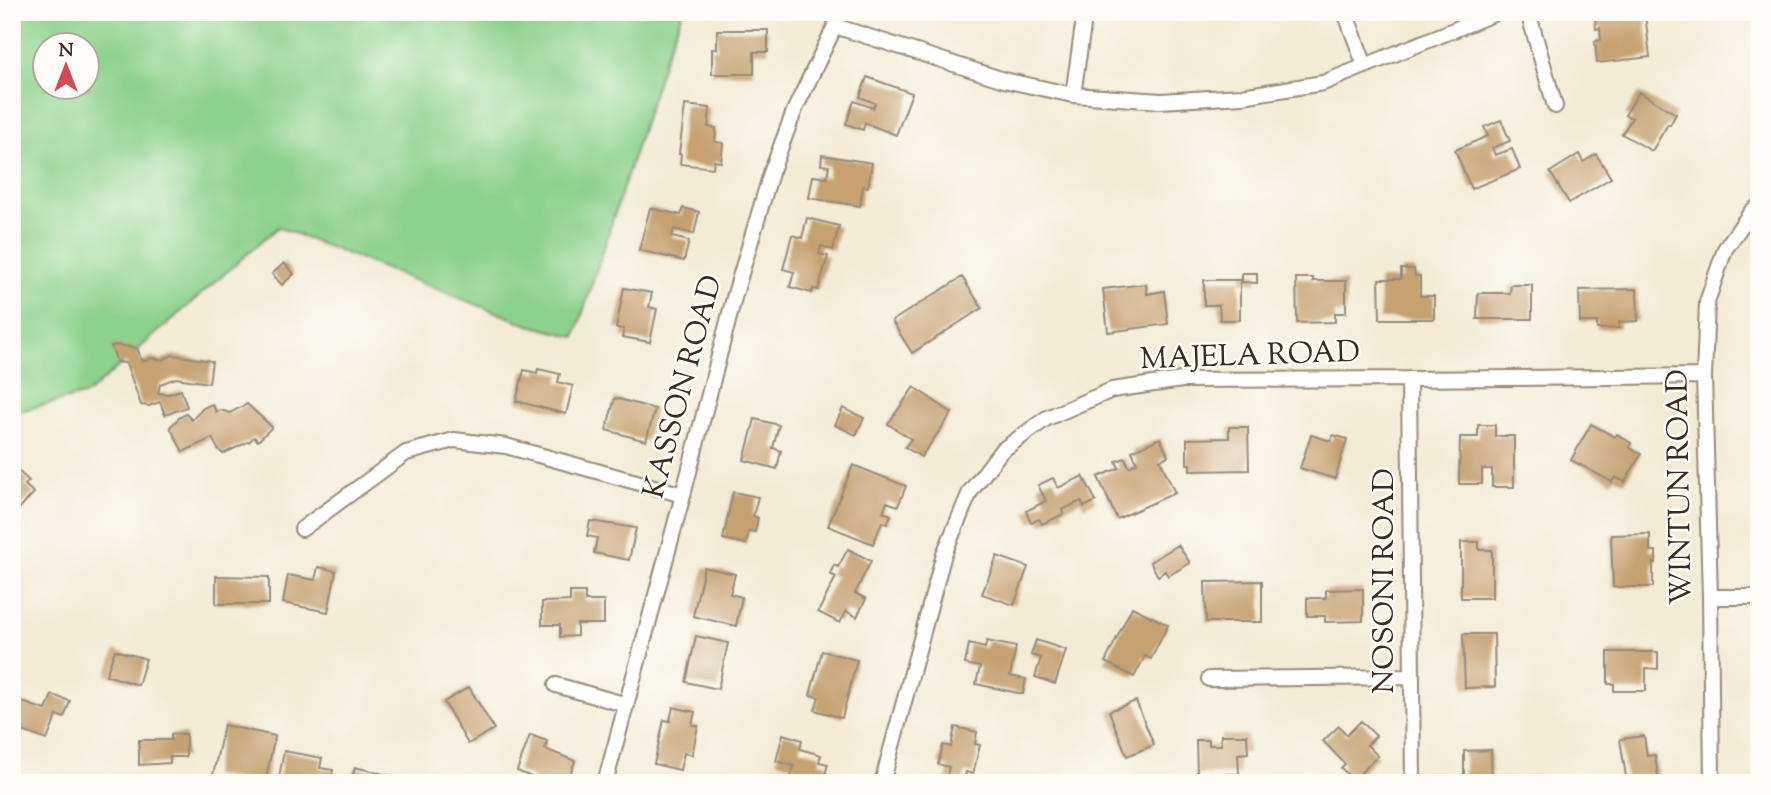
<svg xmlns="http://www.w3.org/2000/svg" width="1771" height="795" font-family="'Sorts Mill Goudy',serif">
  <rect width="100%" height="100%" fill="#fdfcf7"/>
  <filter id="ink" filterUnits="userSpaceOnUse"><feTurbulence type="fractalNoise" baseFrequency=".0143" numOctaves="2"/><feDisplacementMap in="SourceGraphic" scale="14" xChannelSelector="R" yChannelSelector="G"/><feConvolveMatrix kernelMatrix="1 2 1 2 8 2 1 2 1" color-interpolation-filters="sRGB"/></filter>
  <filter id="wash" filterUnits="userSpaceOnUse"><feTurbulence type="fractalNoise" baseFrequency=".00686" numOctaves="4" result="noise"/><feDisplacementMap in="SourceGraphic" scale="28" xChannelSelector="R" yChannelSelector="G"/><feGaussianBlur stdDeviation="1.57" result="paint"/><feColorMatrix in="noise" values="0 0 0 0 0 0 0 0 0 0 0 0 0 0 0 0 0 1.4 0 .05"/><feComposite in="paint" operator="in"/></filter>
  <g filter="url(#wash)">
    <rect width="100%" height="100%" fill="#f3ebd5"/>
    <path fill="#8dd28c" stroke="#647e55" stroke-width="2" fill-rule="evenodd" d="M12,12H683L666,54L575,337L529,325L278,227L87,394L12,413ZM46,46H88V88H46Z"/>
    <g id="blocks">
      <path fill="#c6a172" d="M1645,13L1650,57L1597,63L1595,41L1601,40L1600,28L1596,29L1595,18Z
        M717,30H768V52H754V74H712V49H717Z
        M867,77L912,93L896,135L865,123L863,130L846,124L854,101L873,108L875,103L860,97Z
        M1639,92L1676,114L1670,125L1668,124L1652,151L1622,134L1632,118L1625,115Z
        M685,105L710,108L708,127L716,128L715,142L723,143L721,162L714,161L713,168L680,164L681,154H679Z
        M1501,120L1510,141L1492,148L1495,155L1512,149L1520,169L1471,189L1455,150L1488,136L1484,127Z
        M1579,154L1583,162L1596,154L1611,178L1569,203L1550,172Z
        M822,155L872,163L868,187L863,186L860,206L809,198L813,176L827,178L829,166L821,165Z
        M650,208L681,215L683,208L699,212L694,234L674,229L672,237L689,241L684,261L639,250Z
        M807,218L839,226L833,250L821,246L819,254L828,256L818,290L813,289L812,293L790,287L794,272L783,269L792,235L802,238Z
        M284,263L294,274L282,285L272,274Z
        M1401,269H1414L1415,276H1420V296H1434V319H1380L1379,279H1401Z
        M1242,273H1257V283L1242,282Z
        M962,277L982,308L912,353L892,321Z
        M1296,278H1313V281H1346V313H1335V322L1297,323Z
        M1204,280H1240V320H1220L1219,305H1204Z
        M1146,284L1147,294L1164,291L1168,324L1108,332L1103,289Z
        M1511,285H1532V319H1477L1478,293H1510Z
        M624,288L652,293L649,307L657,309L650,342L622,337L624,329L616,328Z
        M1637,289L1638,321L1619,322V328L1597,329V322H1580L1579,290Z
        M116,345L137,348L142,362L151,358L161,360L173,355L212,361L209,383L176,378L160,384L158,393L169,394L181,390L187,407L165,415L160,402L149,406L141,405L126,363L117,362L111,346Z
        M538,369L560,374L558,382L573,386L566,414L516,401L524,370L537,373Z
        M914,387L952,413L921,457L905,447L911,439L888,424Z
        M615,398L655,409L646,441L606,430Z
        M212,404L216,412L220,410L230,413L247,404L272,427L258,441L254,437L250,441L223,454L218,449L212,438L183,452L170,427L180,417L186,414L192,420L203,408Z
        M843,408L864,418L856,435L835,425Z
        M755,419L779,425L773,448L781,451L777,469L744,460Z
        M1591,424L1615,437L1617,434L1631,443L1629,447L1641,454L1625,482L1615,477L1612,482L1571,460Z
        M1478,425H1495V436H1514V487H1492V469H1482V484H1459L1460,437H1478Z
        M1229,427H1248L1249,470L1190,471V464H1187V439L1229,438Z
        M1311,435L1331,441L1333,435L1347,439L1335,479L1300,468Z
        M1160,438L1168,456L1160,460L1175,493L1117,519L1098,477L1119,468L1116,461L1125,458L1129,467L1137,463L1132,451Z
        M12,465L29,481L25,485L34,493L12,516Z
        M853,465L906,486L898,506L887,502L883,512L891,515L887,524L882,522L873,544L828,526Z
        M1083,476L1096,501L1084,507L1081,501L1062,510L1064,514L1042,524L1039,519L1031,523L1026,511L1046,501L1038,485L1053,478L1058,488Z
        M733,492L758,497L753,516L758,518L755,532L749,531L746,544L723,539Z
        M590,521L636,528L629,560L594,553L597,538L587,536Z
        M1650,534V551H1656V563H1653V587H1613L1611,535Z
        M1461,542H1479V550H1492V598H1461Z
        M1178,545L1190,563L1168,576L1165,571L1158,576L1150,562Z
        M848,549L871,561L855,593L866,599L857,617L846,611L840,623L818,612L836,577L830,574L834,565L838,567Z
        M997,556L1028,567L1014,605L982,594Z
        M318,567L336,571L328,612L283,603L288,575L315,580Z
        M704,567L735,574L730,594L742,597L736,626L693,616Z
        M216,576L269,577V604H216Z
        M1262,581V622H1206L1205,582Z
        M1363,589V621L1325,622V616H1307V598H1326V590Z
        M570,592H585V601H604V624H577V636L560,637V625H542V602L570,601Z
        M1132,607L1168,625L1151,659L1145,656L1134,677L1105,662Z
        M1463,634H1494L1495,687L1465,688Z
        M696,636L728,643L718,689L686,682Z
        M1036,640L1066,650L1055,684L1035,677L1041,658L1031,655Z
        M987,641L1016,647L1010,676L1026,679L1023,694L976,684L980,667L965,664L969,644L985,648Z
        M115,650L146,659L138,685L106,675Z
        M822,651L857,660L842,718L815,710L819,697L810,695Z
        M1608,652H1658V669L1646,668V691H1614V684H1608Z
        M469,687L494,729L468,744L444,702Z
        M52,695L70,701L64,718L57,715L47,740L12,727V720L19,701L46,710Z
        M1136,701L1154,745L1127,756L1109,711Z
        M673,707L695,712L692,725L698,726L692,755L684,753L680,770L654,764L664,720L670,721Z
        M1361,721L1376,736L1367,745L1378,756L1353,780L1341,768L1345,764L1323,741L1339,726L1347,735Z
        M224,725L275,736L265,783H253L213,775Z
        M955,727L977,732L975,744L980,745L973,774L966,772L963,783H945L949,767L938,764L943,745L951,747Z
        M171,734H186V757H170V763L139,765V740H171Z
        M783,734L802,740L800,749L821,755L819,762L828,764L823,783H789L794,766L776,761Z
        M530,735L547,741L545,749L575,761L567,783H537L533,781L534,778L517,771Z
        M1221,735H1247L1248,753L1238,754L1239,774H1197L1196,740H1209V745H1221Z
        M1644,736L1647,756L1655,755L1659,783H1627L1620,739Z
        M1491,750L1492,783H1464V751Z
        M284,751L322,758L320,768L333,770L331,783H278Z
        M355,767L404,779L403,783H351Z"/>
    </g>
  </g>
  <g filter="url(#ink)">
    <use href="#blocks" fill-opacity="0" stroke="#978a7a" stroke-width="2"/>
    <g fill="none" stroke-linecap="round" stroke-linejoin="round">
      <g stroke="#978a7a" stroke-width="18">
        <path id="minor" d="M1345,12L1365,66
          M1528,12L1555,106
          M835,26L1004,80L1073,95L1161,101L1242,96L1323,83L1498,12
          M1073,95L1085,12
          M1409,379L1413,783
          M302,529L406,453L454,440L506,446L683,495
          M1710,597H1759
          M1209,679L1412,677
          M556,685L627,705
          M605,783L683,495L735,294L771,173L795,109L835,26L838,12
          M882,783L944,554L970,492L1001,451L1047,418L1112,390L1182,380L1409,379L1704,376
          M1712,783L1710,597L1704,376L1707,302L1725,249L1752,211L1759,206"/>
      </g>
      <use href="#minor" stroke="#fff" stroke-width="14"/>
    </g>
  </g>
  <g text-anchor="middle" dominant-baseline="central" stroke-width="5" stroke-linejoin="round" paint-order="stroke">
    <g font-size="30" fill="#3b2a1e" stroke="#fdfcf7">
      <text transform="translate(1250 357) rotate(-2)">MAJELA ROAD</text>
      <text transform="translate(684 387) rotate(-75)">KASSON ROAD</text>
      <text transform="translate(1681 487) rotate(-91)">WINTUN ROAD</text>
      <text transform="translate(1385 581) rotate(-90)">NOSONI ROAD</text>
    </g>
  </g>
  <rect width="1771" height="795" fill="none" stroke="#fdfcf7" stroke-width="42"/>
  <g transform="translate(66 66)"><circle r="33" fill="#fdfcf7" stroke="#afa8a0" stroke-width="2"/>
  <path d="M0-5L12 26L0 18L-12 26Z" fill="#d1495b"/>
  <text y="-10" font-size="19" font-weight="bold" text-anchor="middle" fill="#3b2a1e">N</text>
  </g>
</svg>
